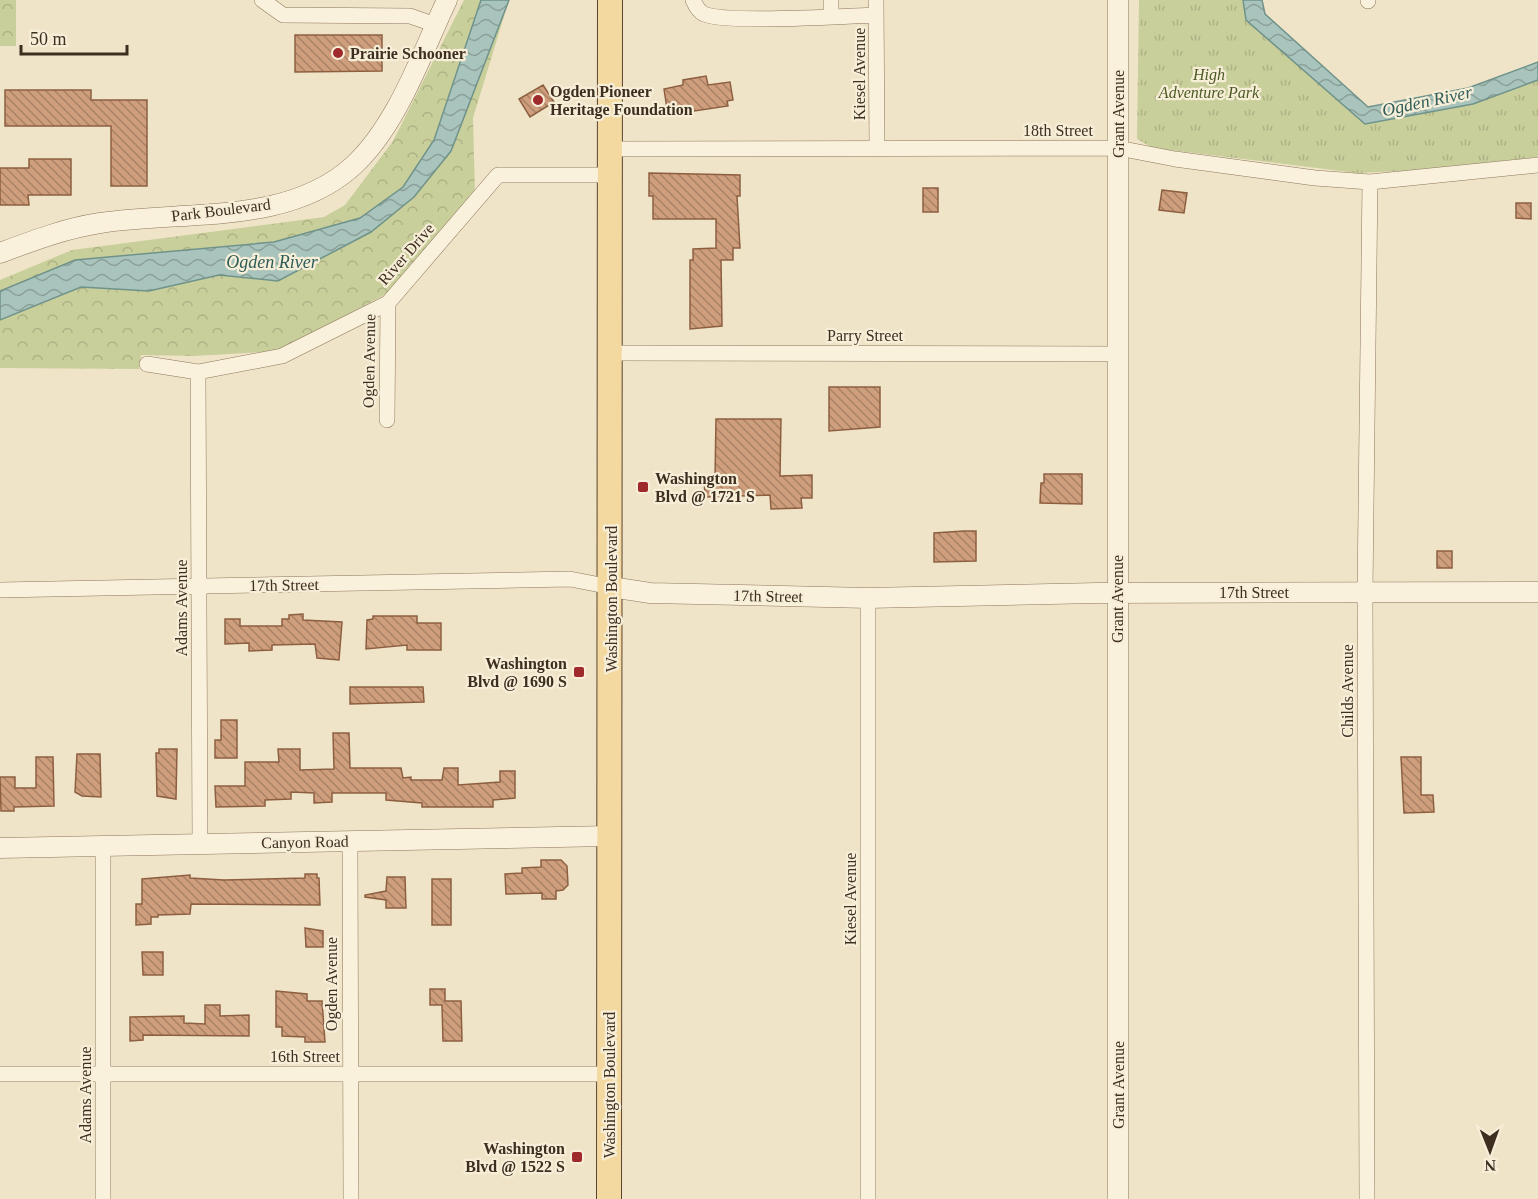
<svg xmlns="http://www.w3.org/2000/svg" width="1538" height="1199" font-family="Georgia,serif">
  <defs>
    <pattern id="forest-crowns" width="20" height="18" patternUnits="userSpaceOnUse" patternTransform="scale(1.5)"><rect width="20" height="18" fill="#c9cf9b"/><path d="M2 6a3 3 0 1 1 6 0M12 15a3 3 0 1 1 6 0" fill="none" stroke="#aeb285"/></pattern>
    <pattern id="park-tufts" width="24" height="20" patternUnits="userSpaceOnUse" patternTransform="scale(1.5)"><rect width="24" height="20" fill="#c9cf9b"/><path d="M3 7l-1-3M5 7V3M7 7l1-3M15 17l-1-3M17 17v-4M19 17l1-3" fill="none" stroke="#aeb285"/></pattern>
    <pattern id="water-waves" width="16" height="10" patternUnits="userSpaceOnUse" patternTransform="scale(1.5)"><rect width="16" height="10" fill="#a9c4bc"/><path d="M0 5q4-4 8 0t8 0" fill="none" stroke="#8ba098"/></pattern>
    <pattern id="building-back-hatch" width="6" height="6" patternUnits="userSpaceOnUse" patternTransform="scale(1.5)"><rect width="6" height="6" fill="#cf9f7d"/><path d="M-1 5l2 2M0 0l6 6M5-1l2 2" fill="none" stroke="#a98266"/></pattern>
  </defs>
  <rect width="100%" height="100%" fill="#f0e4c8"/>
  <path fill="url(#forest-crowns)" d="M0,0H16V46H0Z
    M464,0H481L434,140L403,187L360,218L274,242L75,260L0,291V280L72,250L324,217L345,205L393,141Z
    M509,0L473,118L475,193L386,294L280,351L194,356L141,355L139,369L0,368V320L81,287L149,291L219,275L278,281L451,151Z"/>
  <path fill="url(#park-tufts)" d="M1139,0H1243L1247,20L1365,124L1473,104L1538,80V157L1424,170L1357,173L1153,148L1137,139Z"/>
  <path fill="url(#water-waves)" stroke="#6f938a" stroke-width="1.5" d="M481,0H509L451,151L414,197L371,232L278,281L219,275L149,291L81,287L0,320V291L75,260L274,242L360,218L403,187L434,140Z
    M1243,0H1262L1265,14L1368,107L1468,88L1538,62V80L1473,104L1365,124L1246,20Z"/>
  <path fill="url(#building-back-hatch)" stroke="#8d5f41" stroke-width="1.5" d="M295,35H382V71L295,72Z
    M706,76L708,85L730,82L733,100L727,101L728,106L668,115L664,89L683,85V80Z
    M543,85L554,102L530,117L519,99Z
    M5,90H91V100H147V186H111V126H5Z
    M29,159H71V195H28L29,205H0V168H29Z
    M649,173L740,175V196H737L740,248H733V260H721L722,326L690,329V260H693V249L716,248V219H653V196H649Z
    M923,188H938V212H923Z
    M1162,190L1187,193L1184,213L1159,210Z
    M1516,203H1531V219L1516,218Z
    M829,387H880V427L829,431Z
    M716,419H781L780,476L812,475V498H801L802,508L771,509L770,495L705,497L704,478H715Z
    M1044,474H1082V504L1040,503L1041,483H1044Z
    M964,531H976V561L934,562V533Z
    M1437,551H1452V568H1437Z
    M303,614V620L342,622L339,660L317,658L315,644L272,645V650L249,651V643L225,644V619H240V626H282V619H289V615Z
    M373,616H417V623H441V650H407V645L366,649L367,620L373,619Z
    M350,687H423L424,702L350,704Z
    M221,720H237V758H215V740H221Z
    M333,733H349L350,768H401L403,778L411,777V780H442L444,768H458V785L500,782V771H515V798L493,800V807H422V803L386,800V793H332V802L314,803V793L291,792V799L265,800V806L216,807L215,786H245V762H279L278,749H300V770L334,769Z
    M159,749H177L176,799L157,796L156,753H159Z
    M77,754H100L101,797L82,796L75,792Z
    M36,757H53L54,806L14,807V811H1L0,777H15V788H36Z
    M1401,757H1421V795H1433L1434,812L1404,813Z
    M541,860H561L567,866L568,885L563,890L556,891V899H542V893L506,894L505,874L522,873V868L541,867Z
    M305,874H317V878H319L320,905L191,904L190,914L158,915V917H151V924L136,925V904H142V879L190,875V878L224,880L305,878Z
    M387,877H405L406,908H386V900L365,897V895L386,891Z
    M432,879H451V925H432Z
    M305,928L323,931V947H306Z
    M142,952H163V975H143Z
    M430,989H445V1001H461L462,1041H443L442,1005H430Z
    M276,991L307,994V1001H322L325,1042H305V1037L282,1036V1027H276Z
    M205,1005H220V1016L249,1015V1036L143,1035V1040L130,1041V1017L184,1016V1023L205,1024Z"/>
  <g fill="none" stroke-linecap="round" stroke-linejoin="round">
    <g stroke="#8d765c" stroke-width="16">
      <path id="minor" d="M262,0L283,15L410,16L436,25
        M693,0C696,6 698,11 704,14C727,24 845,16 876,15
        M831,0V16
        M876,0L877,149
        M1368,1V0
        M610,149L1118,148L1175,159L1315,178L1370,182L1538,165
        M612,353L1118,354
        M147,364L198,372L282,356L388,303L498,175H611
        M198,372L200,844
        M387,420L388,303
        M0,590L570,579L611,587
        M350,841L351,1199
        M0,1074H610
        M103,1199V846
        M868,1199V598
        M1367,1199L1365,591L1370,182"/>
    </g>
    <g stroke="#8d765c" stroke-width="21">
      <path id="tertiary" d="M0,253C32,241 66,228 100,223C183,210 287,226 353,166C397,126 422,53 447,0
        M611,587L650,593L868,598L1097,593L1538,592
        M0,848L610,836
        M1118,1199V0"/>
    </g>
    <g stroke="#5b4430" stroke-width="26">
      <path id="primary" d="M609,1199L610,0"/>
    </g>
    <use href="#minor" stroke="#faf1dc" stroke-width="15"/>
    <use href="#tertiary" stroke="#faf1dc" stroke-width="20"/>
    <use href="#primary" stroke="#f3d9a0" stroke-width="24"/>
  </g>
  <g fill="#9e2a2b" stroke="#f7eed8" stroke-width="2">
    <circle cx="338" cy="53" r="6"/>
    <circle cx="538" cy="100" r="6"/>
    <rect x="637" y="481" width="12" height="12" rx="3"/>
    <rect x="573" y="666" width="12" height="12" rx="3"/>
    <rect x="571" y="1151" width="12" height="12" rx="3"/>
  </g>
  <g text-anchor="middle" dominant-baseline="central" stroke-width="4.5" stroke-linejoin="round" paint-order="stroke">
    <g font-size="16" font-weight="bold" fill="#3d2e20" stroke="#f7eed8" text-anchor="start">
      <text x="350" y="53">Prairie Schooner</text>
      <text x="550" y="91">Ogden Pioneer<tspan x="550" dy="18">Heritage Foundation</tspan></text>
      <text x="655" y="478">Washington<tspan x="655" dy="18">Blvd @ 1721 S</tspan></text>
      <text x="567" y="663" text-anchor="end">Washington<tspan x="567" dy="18">Blvd @ 1690 S</tspan></text>
      <text x="565" y="1148" text-anchor="end">Washington<tspan x="565" dy="18">Blvd @ 1522 S</tspan></text>
    </g>
    <g font-size="16" fill="#3d2e20" stroke="#f7eed8">
      <text transform="translate(859 74) rotate(-90)">Kiesel Avenue</text>
      <text transform="translate(1118 114) rotate(-90)">Grant Avenue</text>
      <text x="1058" y="130">18th Street</text>
      <text transform="translate(221 210) rotate(-7)">Park Boulevard</text>
      <text transform="translate(406 254) rotate(-49)">River Drive</text>
      <text x="865" y="335">Parry Street</text>
      <text transform="translate(369 361) rotate(-89)">Ogden Avenue</text>
      <text transform="translate(284 585) rotate(-1)">17th Street</text>
      <text x="1254" y="592">17th Street</text>
      <text transform="translate(768 596) rotate(1)">17th Street</text>
      <text transform="translate(611 599) rotate(-90)">Washington Boulevard</text>
      <text transform="translate(1117 599) rotate(-90)">Grant Avenue</text>
      <text transform="translate(181 608) rotate(-90)">Adams Avenue</text>
      <text transform="translate(1347 691) rotate(-90)">Childs Avenue</text>
      <text transform="translate(305 842) rotate(-1)">Canyon Road</text>
      <text transform="translate(850 899) rotate(-90)">Kiesel Avenue</text>
      <text transform="translate(331 984) rotate(-90)">Ogden Avenue</text>
      <text x="305" y="1056">16th Street</text>
      <text transform="translate(609 1085) rotate(-90)">Washington Boulevard</text>
      <text transform="translate(1118 1085) rotate(-90)">Grant Avenue</text>
      <text transform="translate(85 1095) rotate(-90)">Adams Avenue</text>
    </g>
    <g font-size="16" font-style="italic" fill="#4d5a26" stroke="#f7eed8">
      <text x="1209" y="74">High<tspan x="1209" dy="18">Adventure Park</tspan></text>
    </g>
    <g font-size="18" font-style="italic" fill="#2f5d5a" stroke="#f7eed8">
      <text transform="translate(1427 101) rotate(-12)">Ogden River</text>
      <text x="272" y="262">Ogden River</text>
    </g>
  </g>
  <g transform="translate(1490 1151) rotate(179)" stroke="#f7eed8" stroke-width="4.5" paint-order="stroke">
  <path d="M0-4.5L10 22L0 15L-10 22Z" fill="#3d2e20"/>
  <text y="-9" font-size="16" font-weight="bold" text-anchor="middle" fill="#3d2e20">N</text>
  </g>
  <path d="M21 45v9h106v-9" fill="none" stroke="#3d2e20" stroke-width="3"/>
  <text x="30" y="45" font-size="18" fill="#3d2e20" stroke="#f7eed8" stroke-width="4.5" paint-order="stroke">50 m</text>
</svg>
